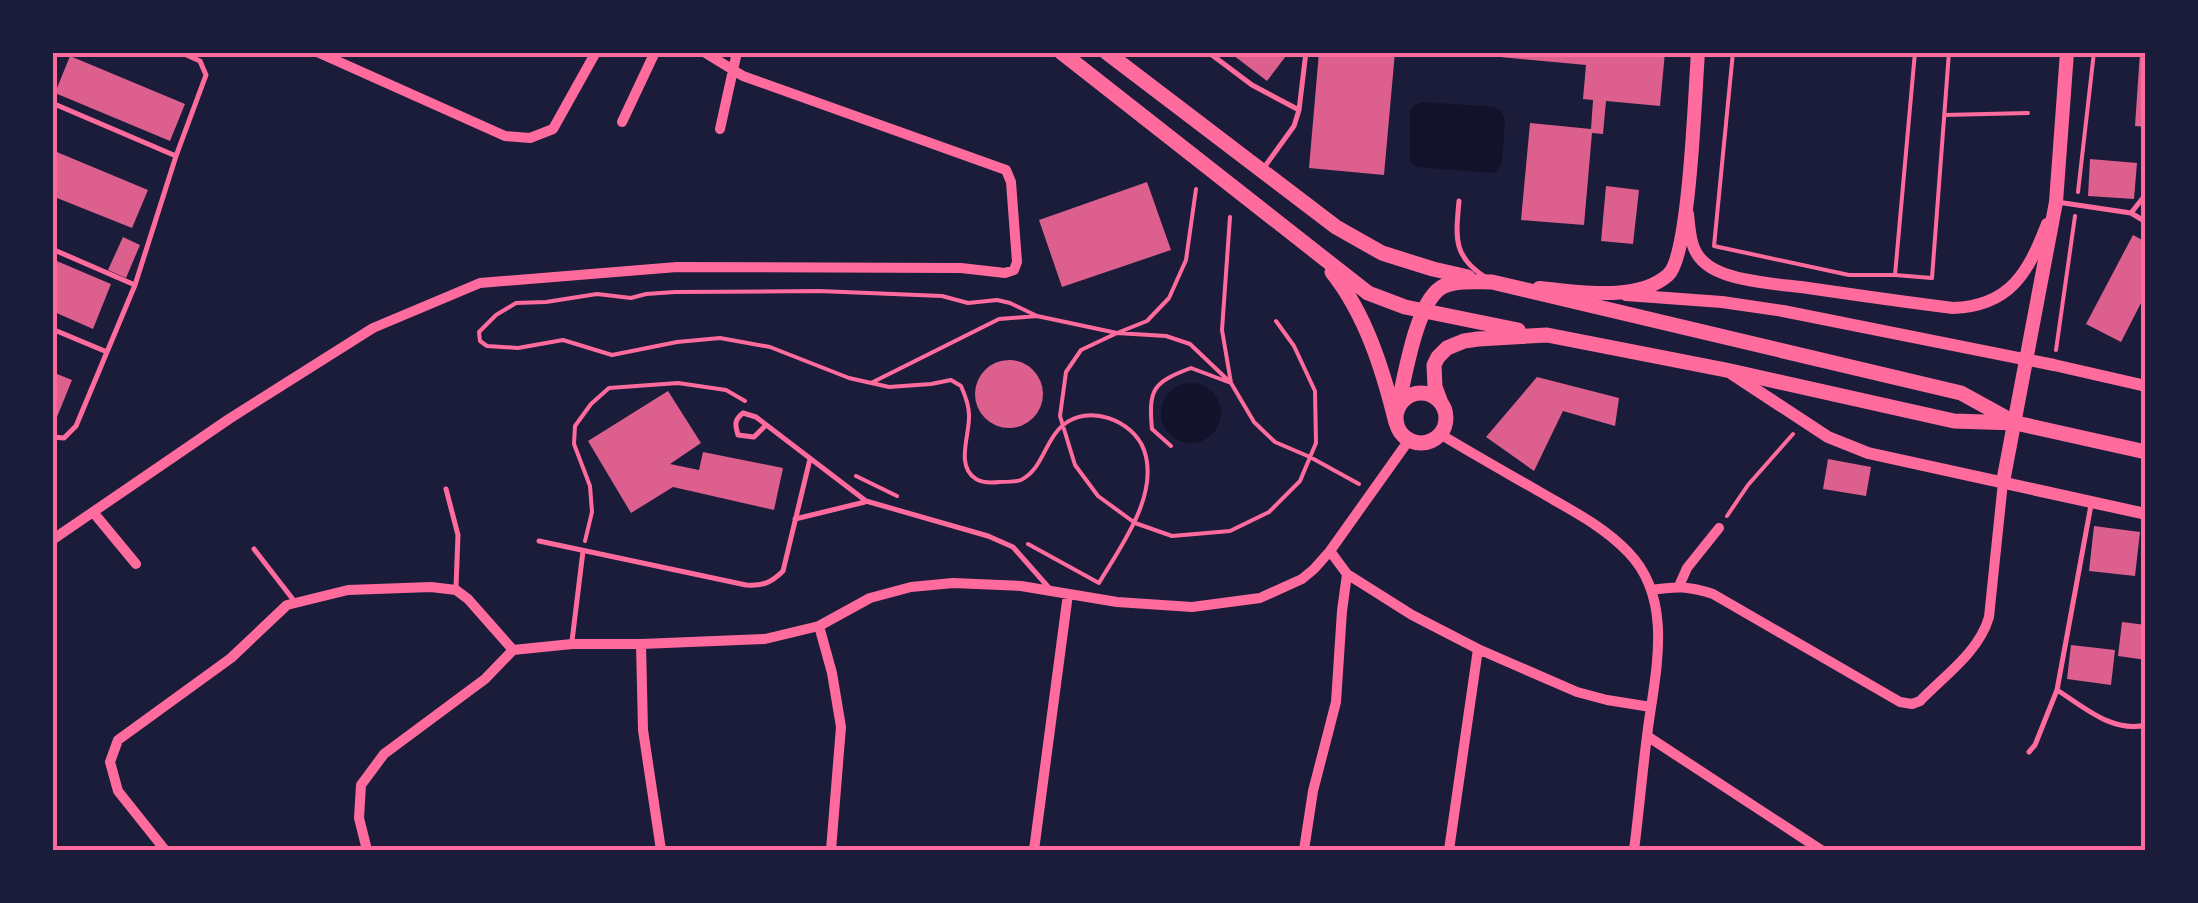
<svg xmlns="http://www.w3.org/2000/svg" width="2198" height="903" font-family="'Noto Sans',sans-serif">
  <rect width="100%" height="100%" fill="#1b1b3a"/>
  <path fill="#12122b" d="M1422,102L1495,107L1502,112L1505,120L1502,162L1498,170L1493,173L1417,167L1410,162V111L1415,105Z
    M1161 413a30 30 0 1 1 60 0a30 30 0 1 1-60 0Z"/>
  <path fill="#dd5f8e" d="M1229,52H1289L1267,81Z
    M1319,52H1395L1384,175L1309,168Z
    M1479,52H1665L1660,106L1606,101L1603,134L1592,133L1584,225L1521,220L1530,123L1591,129L1593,100L1583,99L1586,65L1479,55Z
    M2140,52H2146V127L2135,126Z
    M70,56L185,104L170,141L55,93Z
    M52,150L148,190L132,228L52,196Z
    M2090,159L2137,163L2134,199L2088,196Z
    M1147,182L1171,250L1062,287L1039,220Z
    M1606,186L1639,190L1633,244L1601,241Z
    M2133,235L2146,242V306L2141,303L2121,342L2086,324Z
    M123,237L140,245L126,278L108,270Z
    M52,259L111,284L93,329L52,311Z
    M975 394a34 34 0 1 1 68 0a34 34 0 1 1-68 0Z
    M52,372L72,380L57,417L52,415Z
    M1537,377L1619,398L1615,426L1563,411L1534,471L1486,437Z
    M668,391L701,443L670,464L699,470L703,452L783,468L774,510L673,487L631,513L588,441Z
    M1828,459L1871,467L1866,496L1823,489Z
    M2094,526L2140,532L2135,576L2089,571Z
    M2122,622L2146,625V660L2118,656Z
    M2071,645L2115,650L2111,685L2067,679Z"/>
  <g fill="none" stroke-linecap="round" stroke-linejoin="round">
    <path stroke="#ff6b9d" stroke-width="4" d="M1733,52L1714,246L1849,275H1895
      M1915,52L1895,275L1932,278L1949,52
      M1944,115L2028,113
      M2078,192L2094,52
      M1230,217L1222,330L1231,383L1254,422L1275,442L1310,457L1359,484
      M2056,350L2075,216
      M871,383L999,319L1037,316L1117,333L1147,321L1169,298L1186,260L1196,189
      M1171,446L1152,429C1148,388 1154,382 1191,368L1231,383L1190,344L1166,336L1117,333L1081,350L1066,372L1060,416L1075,465L1098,496L1135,523L1172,536L1230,531L1269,512L1300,481L1316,443L1315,391L1294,346L1276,321
      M856,476L897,496
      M1727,516L1748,485L1793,434
      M585,541L592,512L590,486L574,444L575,426L591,404L609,388L678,383L726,390L745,401
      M1028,544L1099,583C1120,547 1160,495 1144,450C1133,420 1088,403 1062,426C1045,440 1043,469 1021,480C1016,482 1005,482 999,482C991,483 983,483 976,479C955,466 970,435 969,415C969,405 965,395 961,386L951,380L931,384L889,387L849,378L770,347L720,338L677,342L612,355L563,340L518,348L487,346L480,341L479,332L496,315L516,303L546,302L597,294L631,298L646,294L675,292L819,291L942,296L968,303L997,300L1010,303L1037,316"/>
    <path stroke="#ff6b9d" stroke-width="5" d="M1208,52L1252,85L1299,110
      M52,103L176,156
      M1263,169L1294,126L1299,110L1306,52
      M1459,201C1456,236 1452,256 1485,277
      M2057,202L2131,213L2146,222
      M2131,213L2146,194
      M52,249L135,285
      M52,329L107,352
      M766,425L754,437L738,435C735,425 734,420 743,413L756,417L866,501L988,536L1013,547L1050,589
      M52,437L64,438L76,426L135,285L176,156L206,75L200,61L180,52
      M446,489L458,535L456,587
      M795,519L865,502
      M539,541L746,585C763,586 771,583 783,571L810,459
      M254,549L295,602
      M572,641L583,551
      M2057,690C2084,707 2112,733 2146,725
      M2029,752L2035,745L2057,690L2091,505"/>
    <path stroke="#ff6b9d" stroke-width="10" d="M317,52L505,136L530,138L553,129L596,52
      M622,122L655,52
      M720,129L737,52
      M1440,434C1473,454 1507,473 1540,492C1571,510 1603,526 1628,552C1676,601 1654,677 1647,736C1642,774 1639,812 1634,850
      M93,512L136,564
      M52,540L229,419L373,328L480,283L677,267L961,268L1005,273L1014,270L1017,262L1011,182L1006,170L743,76L704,52
      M1330,551L1347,574L1412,615L1478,649L1577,692L1607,700L1651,707
      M1679,586L1687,568L1719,528
      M1651,590C1676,586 1689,586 1713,594L1900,702L1912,704L1920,701C1945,675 1979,652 1989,617L2003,482
      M819,626L832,673L841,727L831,850
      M641,644L643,730L661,850
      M513,650L572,644H641L765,639L819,626L870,598L911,587L953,583L1021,586L1117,602L1192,607L1260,598L1302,579L1314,569L1330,551L1409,440
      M1647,736L1821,850
      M165,850L118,791L110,762L118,740L231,658L287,605L348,590L431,587L456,590L468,599L513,650
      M367,850L359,818L361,785L384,754L485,679L513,650
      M1034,850L1068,594
      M1304,850L1313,791L1336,702L1342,611L1347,574
      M1449,850L1478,649"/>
    <path stroke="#ff6b9d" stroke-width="12" d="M1688,214C1690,232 1690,251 1705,263C1726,282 1780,284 1808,288C1856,295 1905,302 1953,308C2010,306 2028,273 2047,224
      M1626,295L1722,302L1783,311L2054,365L2146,386
      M1732,374L1828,437L1868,453L2146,514"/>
    <path stroke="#ff6b9d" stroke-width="14" d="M1539,288C1577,291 1636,303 1668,275C1690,256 1695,90 1698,52
      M2003,482L2056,202L2067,52"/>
    <path stroke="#ff6b9d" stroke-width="15" d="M1061,52L1368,293L1405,307L1518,330
      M1106,52L1336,227L1382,253L1433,269L1468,277
      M1332,272C1366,315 1383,370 1396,423
      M1396 418a25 25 0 1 1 50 0a25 25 0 1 1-50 0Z
      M1441,403L1435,387L1434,365L1438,357L1447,348L1464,341L1478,339L1547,335L1726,370L1954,421L2016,423L2146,452
      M1397,411C1404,382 1416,298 1444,286C1458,280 1477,282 1492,282L1961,393L2012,421"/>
  </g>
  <rect width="2198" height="903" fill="none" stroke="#1b1b3a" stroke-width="110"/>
  <rect x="55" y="55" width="2088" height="793" fill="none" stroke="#ff6b9d" stroke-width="4"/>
</svg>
